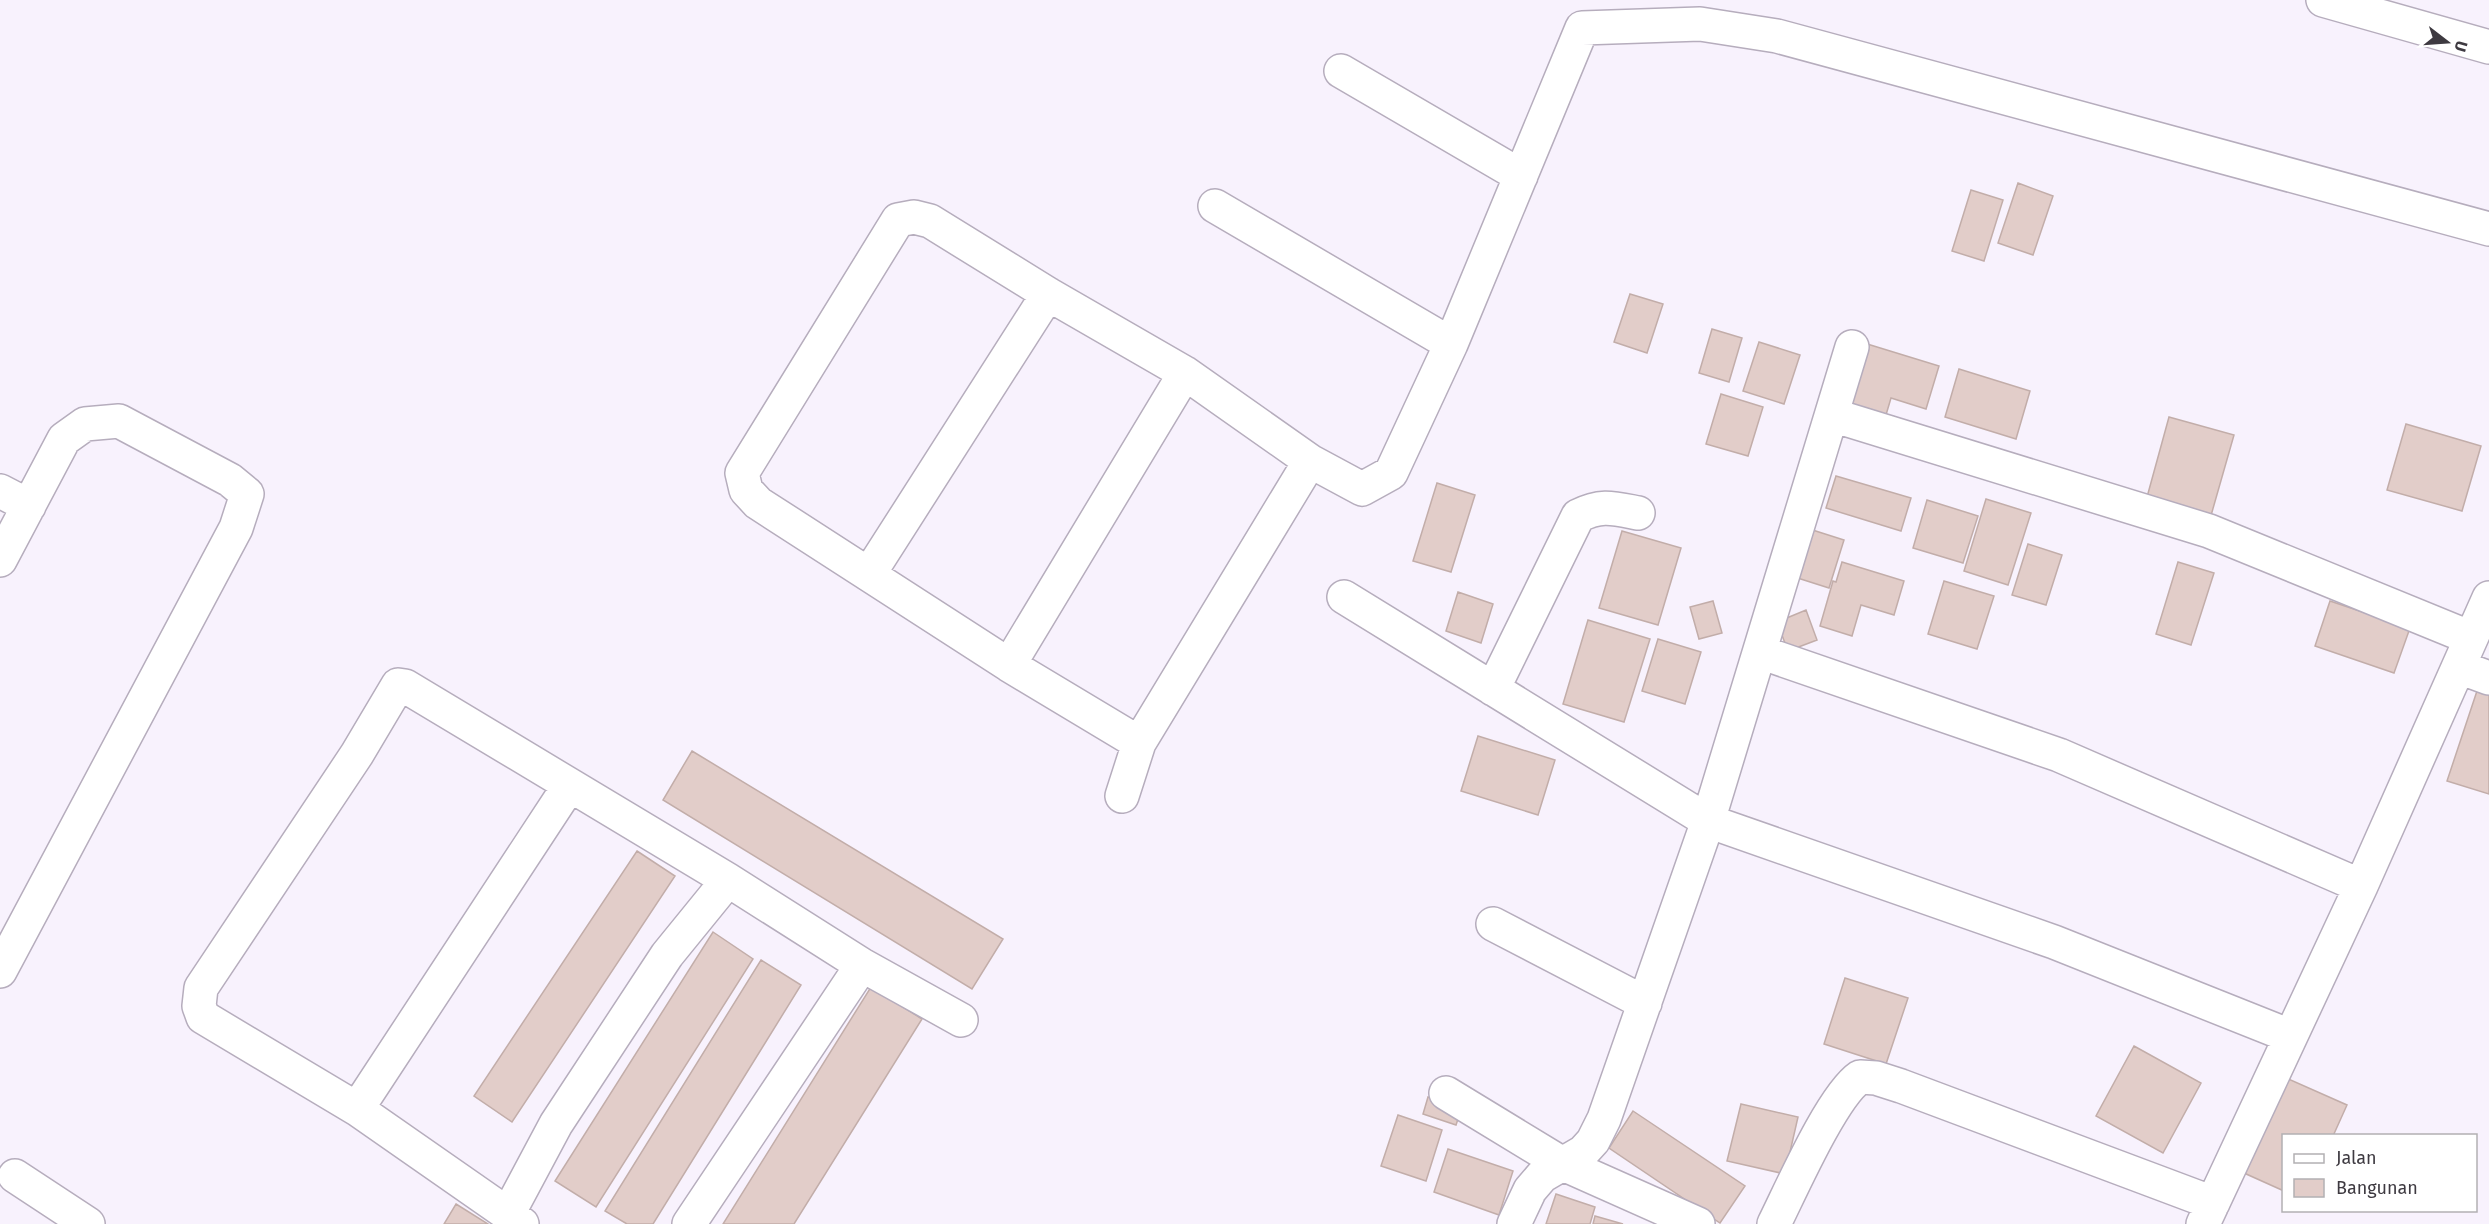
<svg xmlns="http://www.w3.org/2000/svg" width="2489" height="1224" font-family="'Fira Sans',sans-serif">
  <rect width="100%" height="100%" fill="#f8f2fd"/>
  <path fill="#e2cdc9" stroke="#c2ada9" stroke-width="1.5" d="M2018,183L2053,196L2033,255L1998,243Z
    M1971,190L2003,200L1984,261L1952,251Z
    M1630,294L1663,304L1647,353L1614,342Z
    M1712,329L1742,338L1729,382L1699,373Z
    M1759,342L1800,355L1784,404L1743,391Z
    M1864,343L1939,366L1926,409L1891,398L1883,425L1840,412Z
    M1959,369L2030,391L2016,439L1945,417Z
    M1721,394L1763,407L1748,456L1706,444Z
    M2169,417L2234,435L2208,526L2144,508Z
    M2406,424L2481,446L2462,511L2387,490Z
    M1836,476L1911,498L1901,531L1826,508Z
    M1437,483L1475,495L1451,572L1413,561Z
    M1986,499L2031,513L2008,585L1964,571Z
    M1927,500L1978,516L1963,563L1913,548Z
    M1800,526L1844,540L1829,588L1785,574Z
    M1622,531L1681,548L1658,625L1599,608Z
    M2028,544L2062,555L2046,605L2012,595Z
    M1842,562L1904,581L1894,615L1861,605L1852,636L1820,626L1833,581L1836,582Z
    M2178,562L2214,573L2191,645L2156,634Z
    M1944,581L1994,596L1977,649L1928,634Z
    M1458,592L1493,604L1481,643L1446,631Z
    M1713,601L1722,633L1699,639L1690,607Z
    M2330,601L2410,628L2394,673L2315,646Z
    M1806,610L1817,640L1788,651L1777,622Z
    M1588,620L1650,639L1624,722L1563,704Z
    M1658,639L1701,652L1685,704L1642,691Z
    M2478,688L2489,691V794L2447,781Z
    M1478,736L1555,760L1538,815L1461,791Z
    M692,751L1003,939L972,989L663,800Z
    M637,851L675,876L512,1122L474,1096Z
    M713,932L753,959L596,1207L555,1181Z
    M761,960L801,985L653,1224H627L605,1211Z
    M1845,978L1908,998L1886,1064L1824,1044Z
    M871,987L922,1019L794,1224H723Z
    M2134,1046L2201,1083L2163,1153L2096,1116Z
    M2286,1078L2347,1105L2333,1136H2284V1191L2244,1173Z
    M1428,1097L1462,1107L1456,1125L1423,1114Z
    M1741,1104L1798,1117L1785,1174L1727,1161Z
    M1633,1111L1745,1186L1720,1223L1609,1148Z
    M1398,1115L1442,1130L1426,1181L1381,1166Z
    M1448,1149L1513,1171L1499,1215L1434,1192Z
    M1556,1194L1595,1207L1590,1224H1546Z
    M456,1204L488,1224H444Z
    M1595,1216L1623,1224H1593Z"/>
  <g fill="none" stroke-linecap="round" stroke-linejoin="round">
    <g stroke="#b6adbd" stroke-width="36">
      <path id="street" d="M2323,0L2489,47
        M1341,71L1521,176
        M1215,206L1451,344
        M1832,415L2209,531L2471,638
        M0,491L29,506
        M0,560L64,439L85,424L119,421L230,480L247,494L236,528L0,971
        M869,574L1048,294
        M1344,597L1708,821L2054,942L2290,1036
        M1760,652L2059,755L2361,886
        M1009,665L1185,373
        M2459,667L2489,678
        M1493,689L1578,516C1601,504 1613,508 1638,513
        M1139,743L1009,665L758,503L746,490L742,473L898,220L914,217L930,221L1048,294L1185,373L1310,461L1362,489L1391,473L1451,344L1582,28L1700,24L1777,36L2489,229
        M1122,796L1139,743L1310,461
        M1493,924L1645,1003
        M1446,1093L1561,1163L1698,1224
        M357,1109L569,786
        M15,1176L88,1224
        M508,1214L556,1124L667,955L728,880
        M522,1224L357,1109L203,1017L199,1006L201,988L357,754L398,685L405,686L728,880L862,965L961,1020
        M689,1224L862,965
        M1514,1224L1530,1190L1542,1176L1583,1152L1593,1141L1604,1119L1708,821L1852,347
        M1774,1224C1791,1190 1832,1096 1860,1077L1876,1078L1901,1086L2213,1203
        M2203,1224L2361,886L2489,598"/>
    </g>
    <use href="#street" stroke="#fff" stroke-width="33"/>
  </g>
  <rect x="2282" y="1134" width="195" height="78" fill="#ffffff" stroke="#b2b0b3" stroke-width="1.5"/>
  <rect x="2294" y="1154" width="30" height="9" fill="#ffffff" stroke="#b2b0b3" stroke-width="1.5"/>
  <text x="2336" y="1164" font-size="18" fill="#3e3a41">Jalan</text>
  <rect x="2294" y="1179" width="30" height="18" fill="#e2cdc9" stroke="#b2b0b3" stroke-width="1.5"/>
  <text x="2336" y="1194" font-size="18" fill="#3e3a41">Bangunan</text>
  <g transform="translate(2447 42) rotate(107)" stroke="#ffffff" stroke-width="4.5" paint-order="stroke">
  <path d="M0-4.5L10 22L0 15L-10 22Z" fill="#3e3a41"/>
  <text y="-9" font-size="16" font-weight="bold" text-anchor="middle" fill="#3e3a41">U</text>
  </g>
</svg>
